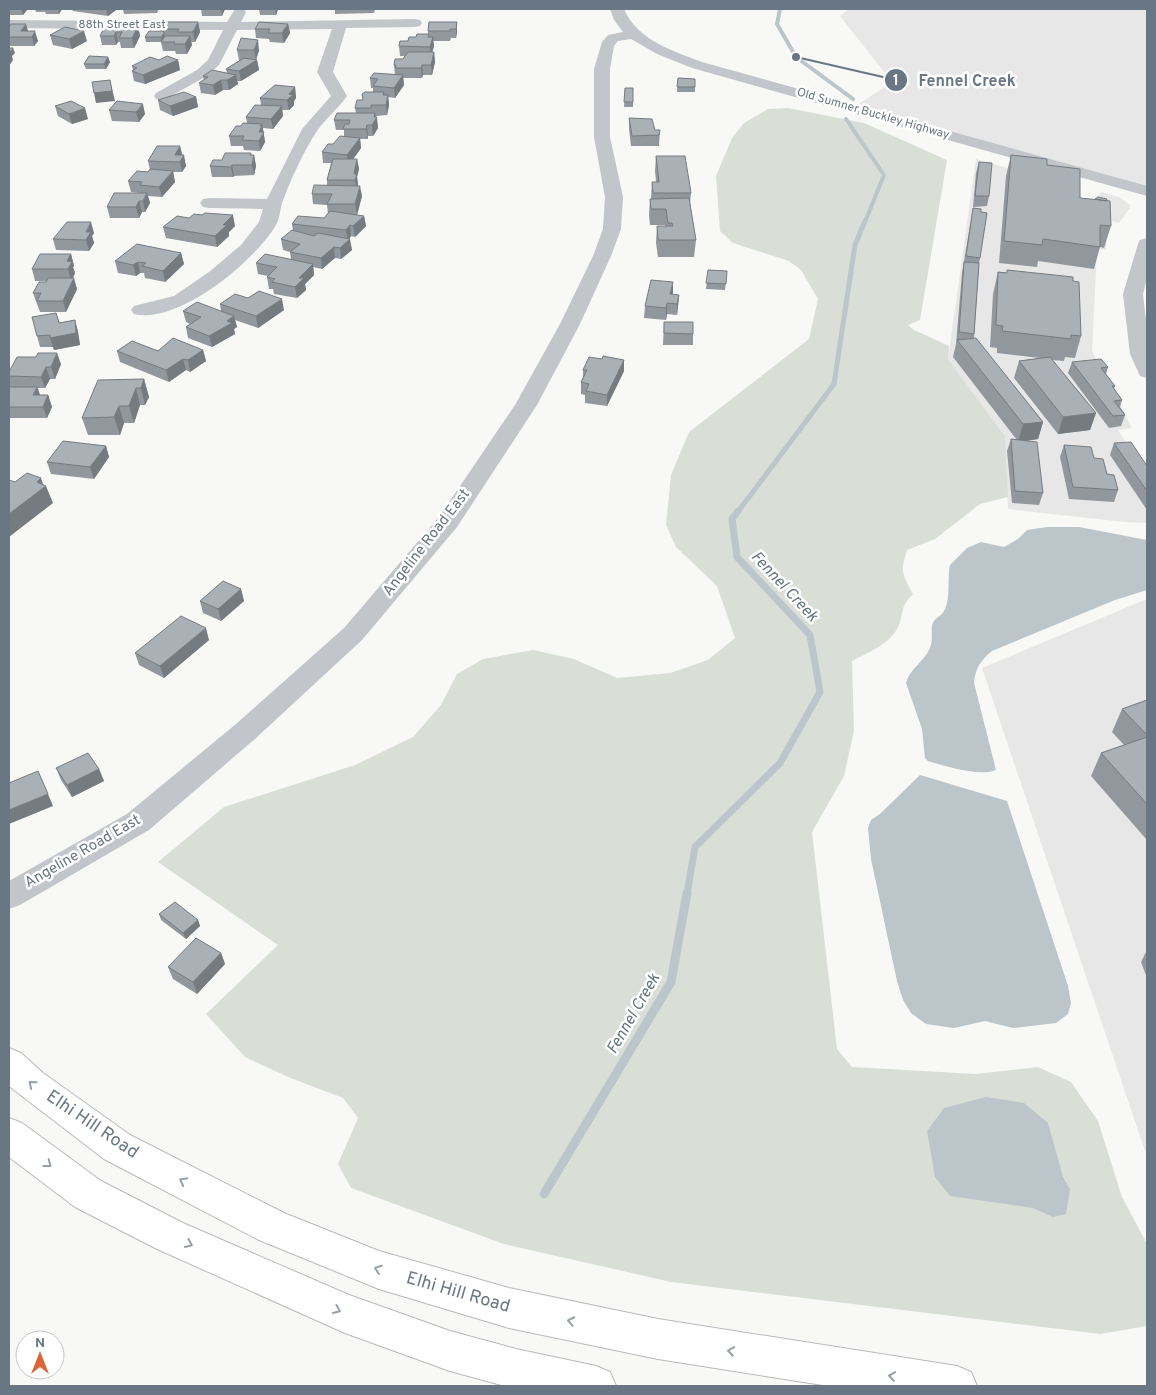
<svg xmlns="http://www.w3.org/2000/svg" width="1156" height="1395" font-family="Overpass,sans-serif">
  <rect width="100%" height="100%" fill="#f8f8f6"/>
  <path fill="#e6e7e6" d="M849,9H1147V191L853,108L892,82L840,16Z
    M976,159L1077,188L1076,218L1106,221V250L1097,249L1092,351L1132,428L1118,430L1147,476V523L1125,522L1008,509L1005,436L948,359Z
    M1101,192L1119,197L1130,205V208L1119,223L1082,213Z
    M1147,599V1157L982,668Z"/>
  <path fill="#d9dfd7" d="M788,108L864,123L947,160L920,320L908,325L914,330L949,346L948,359L1005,436L1008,497L980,504L935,539L907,550C900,572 902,574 913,594C898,609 905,614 897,629C888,645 867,653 852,661L854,731L844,776L812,832L837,1049L852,1067L976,1074L1038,1067L1071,1082L1098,1121L1122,1197L1147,1244V1326L1100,1334L671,1282L504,1244L351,1188L338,1164L358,1118L343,1098L288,1077L245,1057L206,1014L278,945L158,862L224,807L355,765L413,737L441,705L457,674L483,659L533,650L574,659L617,678L670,673L708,660L735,638L717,586L676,547L666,525L671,475L689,432L809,339L818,299L801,270L789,261L733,243L720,231L716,176L732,138L744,123L768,109Z"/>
  <path fill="#bcc5ca" d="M1047,527H1079L1147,540V590L1115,600L992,651C981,660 975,668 974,683L996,770C980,777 945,766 928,761L925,758L922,729L906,683C910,668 924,662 930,648C933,640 931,634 932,626C933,618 941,617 944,611C951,599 947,579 950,565L967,548L981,542L1004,547L1018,539L1027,530Z
    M920,775L1007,801L1068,986L1071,1003L1068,1014L1056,1023L1013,1028L985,1021L954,1028L926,1024L911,1013L903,1000L897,981L871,859L868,828L871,820L880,814Z
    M986,1097L1024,1103L1048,1123L1063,1177L1070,1189L1066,1214L1053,1217L1033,1208L950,1196L935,1177L927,1131L944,1108Z"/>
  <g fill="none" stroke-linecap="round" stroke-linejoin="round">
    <path stroke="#bcc5ca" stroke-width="4" d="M780,9L777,24L796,57L853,99
      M846,119L884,175L865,222"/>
    <path stroke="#bcc5ca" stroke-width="5" d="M737,513L834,384L855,245L865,221"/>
    <path stroke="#bcc5ca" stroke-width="7" d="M687,894L695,847L780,763L820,692L810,635L737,557L732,519L738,511"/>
    <path stroke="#bcc5ca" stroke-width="9" d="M544,1194L671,982L687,893"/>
    <g stroke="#b7babd" stroke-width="2">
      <path id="highway" d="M9,1048L21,1053L43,1073L130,1135L284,1213L379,1251L509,1288L658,1319L957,1366L971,1372L977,1386H829L658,1359L509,1328L379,1289L259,1240L104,1159L9,1086Z
        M9,1118L22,1123L101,1181L183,1223L349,1295L450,1331L516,1349L596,1366L610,1372L616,1386H505L450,1371L345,1333L157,1249L75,1207L9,1157Z"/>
    </g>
    <path fill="#c2c5c9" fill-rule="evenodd" d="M235,9H244L246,12L241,22L415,19L420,20L422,23L420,26L415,27L346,28L333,72L347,96C338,109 326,118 317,131C303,152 291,179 282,203C280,210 280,218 276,225C255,261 178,325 134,314L131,310L134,306L174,296L209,272L241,245L259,222L263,209L209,208L203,207L200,203L203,199L209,198L267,199L302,129L331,96L317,72L332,29L237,30L219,65L207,76L162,101L156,99L154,96L156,93L197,70L208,60L223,30L9,28V20L227,22Z
      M610,9H624C637,40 673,51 702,62L1147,186V196L692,68L657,54L631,39L618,41L614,46L610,69V137L623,197L621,229L611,256L580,324L537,405L457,527L362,640L256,738L149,830L20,905L9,909V881L127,814L236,724L344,628L439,517L515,405L560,324L593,256L603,229L605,197L594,137V69L602,42L608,35L623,32L614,20Z
      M1147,238V278L1143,294L1147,329V378L1140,376L1130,354L1123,294L1138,244L1140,240Z"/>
    <use href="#highway" fill="#fff" fill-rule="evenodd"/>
  </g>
  <path fill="#91979d" d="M9,9H26L27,10L23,15H9Z
    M35,9H62L59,14H46L45,12H36Z
    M72,9H116V10L108,16L73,11Z
    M123,9H159L157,13L124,14Z
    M201,9H225L222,16H202Z
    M259,9H278L276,15H260Z
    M335,9H375L374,13L335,14Z
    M198,22L200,32L195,42H191L192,45L187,54H176L175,51H163L161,42H146L145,37L163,31V29Z
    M457,22V32L456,38H451L450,41H433L434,46L432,52H434L435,62L432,75H423L422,78H403L404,85L395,98L388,97L389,105L387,115L376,116L378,128L373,136H368V139H360L361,148L353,159H357L359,169L357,177L358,186L362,196L357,215L364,216L366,226L355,237L351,236L349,239L352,250L341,259L335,258L322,269L313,267L314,275L305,284L306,290L297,298L274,294L273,289H269L267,277L268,276L258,274L256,263L291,259L290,252L283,250L281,239L293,231L292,224L324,218L328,214L327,205L313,204L312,194L327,186V180L331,163H323L322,152L344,136V130H336L334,120L356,113L355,108L362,100L373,92V88H371L370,78L395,75L394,65L403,59L405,56H400L399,46L416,37L428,34V31Z
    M288,24L290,33L284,43L270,42L269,39L256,38L255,29Z
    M9,27L28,31L38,41L34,46H9Z
    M138,27L140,36L134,48H121L120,42H118L116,45H102L100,36Z
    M50,35L87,41L72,49L53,45Z
    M237,50H259L256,60H257L259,70L241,81H237L238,84L229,90H223L215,95L201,93L199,83L204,80L203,76L227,73L226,69L240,60H239Z
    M159,60H178L180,70L145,84L134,81L132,71L133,70L132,66Z
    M110,62L106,69H86L84,64Z
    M678,78L695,79V92H677Z
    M295,87L296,98L294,101V105L289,110H282L283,116L273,129L263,128L265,142L260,151L244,150L243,146H231L229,136L241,126L247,123L246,117L261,105L260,98Z
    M625,88H633V107H624Z
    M196,97L198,107L173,116L160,110L158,100Z
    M117,101L145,114L139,122L112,121L109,110Z
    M55,106L88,119L72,124L58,116Z
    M629,118L655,130H660L659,146H631L629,129Z
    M180,146L186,166L182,172H173L175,182L162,197L148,196L150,203L145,212H142L139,218H110L107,207L141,193L131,192L128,181L148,172L150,170L148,161Z
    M251,155H254L256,166L254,175L234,176L233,177H212L210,166L222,160Z
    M1011,155L1047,165L1080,198L1107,201L1111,226L1104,248L1100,247L1094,269L1038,261L1037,267L999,263L1006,176Z
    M656,156L691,193L690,203L696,240L694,257H658L656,243L657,226H665V225H650L649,215L650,199H651L652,182H656L655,171Z
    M979,162L989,196L987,206L973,207L976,173Z
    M973,208L981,212L980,258L979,264L974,338L1043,422L1038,439L1025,441L1043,493L1039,505L1012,503L1007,451L1011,439L1017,440L953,357L956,344L962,273Z
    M202,215L235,226L229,232V236L217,247L166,238L163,227L189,218Z
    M94,233L92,236L94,243L89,251L56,250L53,239Z
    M181,253L184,264L165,282L145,278L144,273H140L136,276L118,273L115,261Z
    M71,254L74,266L73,267L75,273L73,278L77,289L66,312H40L33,293L46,281H35L32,269Z
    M708,270L727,271L725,290L706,289Z
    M1007,270L1073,281L1081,336L1075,358L1065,357L1064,361L1052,360L1096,413L1090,430L1058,434L1014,378L1019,361L1040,358L997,353V348L990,347L993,294L998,272L1007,273Z
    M673,293L672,295H679L678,306L677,315L667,314L666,320L644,318L645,306Z
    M220,304L284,310L258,328L235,320L237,327L234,329L235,334L212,347L188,338L186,327L190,324L186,322L183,311H221Z
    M56,313L60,323L75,320L78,332L80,345L54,350L53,347H40L37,336Z
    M664,322L693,334V345H663Z
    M203,350L206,361L190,372L186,370L169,382L120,362L117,351Z
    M602,359L624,371L607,406L585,403V395L581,394V382L583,378V370Z
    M1072,362L1108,367L1106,374L1115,386L1114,389L1122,400L1120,407L1125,415L1121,426L1109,428L1068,373Z
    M61,364L55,379H50L45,388H38L40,395H48L52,407L47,418H9V387H10L9,383V372Z
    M144,379L149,397L145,405H140L134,423H124L120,435H88L82,418Z
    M1114,443L1147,466V510L1110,455Z
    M1064,445L1094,458L1118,490L1114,502L1069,499L1060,457Z
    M106,446L109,457L94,479L51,474L47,462Z
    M241,589L244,601L221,621L203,613L200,601Z
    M209,640L164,678L139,665L135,653Z
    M1147,700V840L1091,776L1101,753L1124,745L1112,732L1122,709Z
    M56,768L99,769L104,781L72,797L61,780Z
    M159,914L198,920L200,926L186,939L161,920Z
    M1147,950V978L1141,962Z
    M221,953L225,964L197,994L173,979L168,967Z"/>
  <path fill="#767b7f" d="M21,9H26L27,10L23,15Z
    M58,9H62L59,14Z
    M106,9H116V10L108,16Z
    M221,9H225L222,16Z
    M275,9H278L276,15Z
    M198,22L200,32L195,42L193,32Z
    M457,22V32L456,38V29Z
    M26,24L29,34L21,31Z
    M288,24L290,33L284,43L282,33Z
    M138,27L140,36L134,48L132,38Z
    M35,31L38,41L34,46L32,37Z
    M84,31L87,41L72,49L69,39Z
    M116,32L118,42L116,45L114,36Z
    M164,33L165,38L162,42L161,37Z
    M190,36L192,45L187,54L185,44Z
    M433,37L434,46L431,56L430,47Z
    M258,40L259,50L256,60L254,50Z
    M13,48L15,53L12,56L13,60L9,66V52Z
    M434,52L435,62L432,75L431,65Z
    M108,57L110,62L106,69L104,64Z
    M178,60L180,70L145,84L143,75Z
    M257,60L259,70L241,81L239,71Z
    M422,65L423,75L422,78L421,68Z
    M236,75L238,84L229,90L227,80Z
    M403,75L404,85L395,98L394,88Z
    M110,80L115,101L96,103L94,93Z
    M221,80L223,90L215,95L213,85Z
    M295,87L296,98L294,101V105L289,110L287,100L289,94Z
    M388,95L389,105L387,115L386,105Z
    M196,97L198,107L173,116L170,106Z
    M143,104L145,114L139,122L136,112Z
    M282,106L283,116L273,129L271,119Z
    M85,108L88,119L72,124L69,114Z
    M375,113L376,119L377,117L378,128L373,136L372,125Z
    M262,124L265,142L260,151L259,141V132Z
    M367,125L368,136V139L366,129Z
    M360,138L361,148L349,165L347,155Z
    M180,146L182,157L184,155L186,166L182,172L180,162L175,155Z
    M251,153L253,163L254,155L256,166L254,175L250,155Z
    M357,159L359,169L357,177L358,185L357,191L355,180L354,174Z
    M232,165L234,176L233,177L231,167Z
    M173,171L175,182L162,197L159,187Z
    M360,186L362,196L357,215L355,204Z
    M147,193L150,203L145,212L143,201Z
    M139,201L142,212L139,218L136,207Z
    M233,215L235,226L229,232V236L217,247L215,236L223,225Z
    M364,216L366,226L355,237L353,226Z
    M91,222L94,233L92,236L94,243L89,251L86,240V232Z
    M350,225L351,236L348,241L346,230Z
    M350,239L352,250L341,259L340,248Z
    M334,247L335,258L322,269L321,258Z
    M181,253L184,264L165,282L163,271Z
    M71,254L74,266L73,267L75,273L71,281L68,269L67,261Z
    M138,262L140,273L136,276L133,265Z
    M313,264L314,275L305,284L306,290L297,298L295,287L299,278Z
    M74,278L77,289L66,312L63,301Z
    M673,282V293L670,303V294Z
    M679,295L678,306L677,315V304Z
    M282,299L284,310L258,328L256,316Z
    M667,303V314L666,320V308Z
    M234,316L237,327L234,329L235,334L212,347L209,336L227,321Z
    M75,320L78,332L80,345L54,350L50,338Z
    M203,350L206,361L190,372L188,360Z
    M57,353L61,364L55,379L51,367Z
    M183,359L186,370L169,382L166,370Z
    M624,360V371L607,406V395Z
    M46,367L50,379L45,388L41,377Z
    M144,379L149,397L145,405L141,388Z
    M37,387L41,398L37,407L33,395Z
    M136,388L140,405L134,423L129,406Z
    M48,395L52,407L47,418L43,407Z
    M119,406L124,423L120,435L114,417Z
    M1096,413L1090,430L1058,434L1063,417Z
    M1043,422L1038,439L1018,442L1023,424Z
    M106,446L109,457L94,479L90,467Z
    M41,478L44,487L46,486L53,503L9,537V514L37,482Z
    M241,589L244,601L221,621L218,609Z
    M206,628L209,640L164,678L160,666Z
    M99,769L104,781L72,797L67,785Z
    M48,794L53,806L9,824V810Z
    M198,920L200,926L186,939L183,933Z
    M221,953L225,964L197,994L193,982Z"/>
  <path fill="#a9b0b6" stroke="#767b7f" d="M167,22H198L193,32H177L179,29H163Z
    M259,22L288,24L282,33H268L270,29H255Z
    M429,22H457L456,29H450V31H428Z
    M11,24H26L21,31H35L32,37H9V27Z
    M105,26L138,27L132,38H119L122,32H116L114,36H100Z
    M65,27L84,31L69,39L50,35Z
    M149,31H163L164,33L161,37H145Z
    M417,34H429L428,37H433L430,47L399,46L400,41H408L409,37H416Z
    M165,36H190L185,44H174L175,42H161Z
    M241,38L258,40L254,50H237Z
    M9,48H13L11,52L10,50H9Z
    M408,52H434L431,65H422L421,68H395L396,65H394L395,59H403Z
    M89,56L108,57L104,64H84Z
    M167,56L178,60L143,75L132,71L137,68L132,66L150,57L159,60Z
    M244,58L257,60L239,71L226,69Z
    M212,70L236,75L227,80H221L213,85L199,83L208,77L203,76Z
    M374,73L403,75L394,88L373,86L378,79L370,78Z
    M678,78L695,79V87H677Z
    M110,80L112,91L94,93L92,82Z
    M275,85L295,87L289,94L293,95L287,100L260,98Z
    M625,88H633V102H624Z
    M184,92L196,97L170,106L158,100Z
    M365,92H384L383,95H388L386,105H371V108H355L357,100H363L362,94Z
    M71,101L85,108L69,114L55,106Z
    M117,101L143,104L136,112L109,110Z
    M255,105L282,106L271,119L246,117Z
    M337,113H375L374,117H377L372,125H367L366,129H343L345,124H349L350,120H334Z
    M629,118L652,119L655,130H660L659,135L632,136Z
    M243,123L262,124L260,126H262L259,132H264L259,141L242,140L244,136H229L236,126H241Z
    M340,136L360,138L347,155L322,152L328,144H333Z
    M157,146H180L175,155H184L180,162L148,161Z
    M225,153H251L250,155H254L252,165H232L231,167L210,166L213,160H222Z
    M1011,155L1047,159V165L1080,169V198L1110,201L1111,226L1100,225V247L1043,239L1042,245L1004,241Z
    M656,156H685L691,193H653L652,182H659Z
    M333,159H357L354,174H357L355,180H327Z
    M979,162L992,163L989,196H975Z
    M150,169L173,171L159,187L140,185L142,182L128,181L137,171L148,172Z
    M314,185L360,186L355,204H327L332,194H312Z
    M114,193H147L143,201H139L136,207H107Z
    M1098,197L1107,199L1106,201L1095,199Z
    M689,198L696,240H658L657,226H673L672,223H668L666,209H651L650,199Z
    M973,208L981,209V212L987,213L980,258L966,256Z
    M330,211L364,216L353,226L350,225L346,230L292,224L298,216L324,218Z
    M205,213L233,215L223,225H227L215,236L163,227L177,216L189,218L194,214L202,215Z
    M67,222H91L86,232H91L86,240L53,239Z
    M292,230L314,236L318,233L350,239L340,248L334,247L321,258L290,252L300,244L281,239Z
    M137,244L181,253L163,271L142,266L146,263L138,262L133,265L115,261Z
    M40,254H71L67,261L72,262L68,269H32Z
    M265,254L313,264L299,278H304L295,287L272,282L275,279L267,277L277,267L256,263Z
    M964,262L979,263L974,334L959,332Z
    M708,270L727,271L726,284L706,283Z
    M1007,270L1073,277V281L1079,282L1081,336L1071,335V339L1002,331L1003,326L996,325L998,272L1007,273Z
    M48,278H74L63,301H37L41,293H33L39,282H46Z
    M651,280L673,282L670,294L679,295L677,304L667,303L666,308L645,306Z
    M259,291L282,299L256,316L220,304L235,294L248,298Z
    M197,302L234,316L227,321L232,323L209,336L186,327L201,317L183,311Z
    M56,313L59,323L75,320L76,333L50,338V335L37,336L32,317Z
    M664,322H693V334L664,333Z
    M173,338L203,350L188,360L183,359L166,370L117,351L132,341L158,351Z
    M976,338L1043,422L1023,424L957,340Z
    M38,353H57L51,367H46L41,377L9,376V372L17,357H36Z
    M603,356L624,360L607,395L586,391L589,384L581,382L587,370H583L589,357L602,359Z
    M1050,357L1096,413L1063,417L1019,361Z
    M1101,359L1108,367L1101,368L1115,386H1112L1122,400L1114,401L1125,415L1113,416L1072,362Z
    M144,379L141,388H136L129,406H119L114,417L82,418L98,380Z
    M9,387H37L33,395H48L43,407H9Z
    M1011,439L1037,442L1043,493L1015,491Z
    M63,441L106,446L90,467L47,462Z
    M1131,442L1147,466V491L1114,443Z
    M1064,445L1091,447L1094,458L1103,459L1107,474L1114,475L1118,490L1073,487Z
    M27,473L41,478L37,482L46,486L9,514V480L15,482Z
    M223,581L241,589L218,609L200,601Z
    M181,616L206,628L160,666L135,653Z
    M1147,700V735L1122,709Z
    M1147,737V804L1101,753Z
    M88,753L99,769L67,785L56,768Z
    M38,771L48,794L9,810V783Z
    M175,902L198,920L183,933L159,914Z
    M196,938L221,953L193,982L168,967Z"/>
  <defs><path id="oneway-chevron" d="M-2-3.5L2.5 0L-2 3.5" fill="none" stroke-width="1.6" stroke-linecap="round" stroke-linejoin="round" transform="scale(1.25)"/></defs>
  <g stroke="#96a0a9">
    <use href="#oneway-chevron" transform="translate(32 1084) rotate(-141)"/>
    <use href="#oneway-chevron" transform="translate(48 1164) rotate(37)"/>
    <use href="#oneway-chevron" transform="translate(183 1181) rotate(-153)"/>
    <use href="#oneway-chevron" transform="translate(189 1244) rotate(24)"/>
    <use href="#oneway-chevron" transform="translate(378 1269) rotate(-161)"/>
    <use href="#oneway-chevron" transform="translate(337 1310) rotate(23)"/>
    <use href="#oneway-chevron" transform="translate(571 1321) rotate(-168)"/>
    <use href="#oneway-chevron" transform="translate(731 1351) rotate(-171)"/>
    <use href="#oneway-chevron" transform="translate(892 1376) rotate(-171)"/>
  </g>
  <g text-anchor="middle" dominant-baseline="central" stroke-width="5" stroke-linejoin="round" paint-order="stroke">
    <g font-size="12" fill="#697784" stroke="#fff">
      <text x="122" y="25">88th Street East</text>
      <text transform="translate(873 114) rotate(16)">Old Sumner Buckley Highway</text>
    </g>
    <g font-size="15" fill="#697784" stroke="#fff">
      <text transform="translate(427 543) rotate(-52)">Angeline Road East</text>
      <text transform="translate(83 852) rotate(-30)">Angeline Road East</text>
    </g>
    <g font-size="16" font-style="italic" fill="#657780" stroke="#fff">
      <text transform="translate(784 587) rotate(47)">Fennel Creek</text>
      <text transform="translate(634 1014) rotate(-60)">Fennel Creek</text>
    </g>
    <g font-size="18" fill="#697784" stroke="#fff">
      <text transform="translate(92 1125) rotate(34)">Elhi Hill Road</text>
      <text transform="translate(458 1293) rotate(16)">Elhi Hill Road</text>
    </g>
  </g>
  <path fill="none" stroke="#697784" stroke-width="2" d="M796 57L896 80"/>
  <g fill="#697784" stroke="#fff" stroke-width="2">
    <circle cx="796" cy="57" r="5"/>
    <circle cx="896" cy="80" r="12"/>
  </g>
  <g font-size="15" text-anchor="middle" font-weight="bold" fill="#fff">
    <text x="896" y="85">1</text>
  </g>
  <g font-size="16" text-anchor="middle" font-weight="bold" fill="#697784" stroke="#fff" stroke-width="5" stroke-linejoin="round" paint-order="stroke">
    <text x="967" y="86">Fennel Creek</text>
  </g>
  <rect width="1156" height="1395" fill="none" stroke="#697784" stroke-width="20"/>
  <g transform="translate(40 1355)"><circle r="24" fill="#ffffff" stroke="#c3c9ce"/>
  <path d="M0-4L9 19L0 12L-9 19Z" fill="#d86636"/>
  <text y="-8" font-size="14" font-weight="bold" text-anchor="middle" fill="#697784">N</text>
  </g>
</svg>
